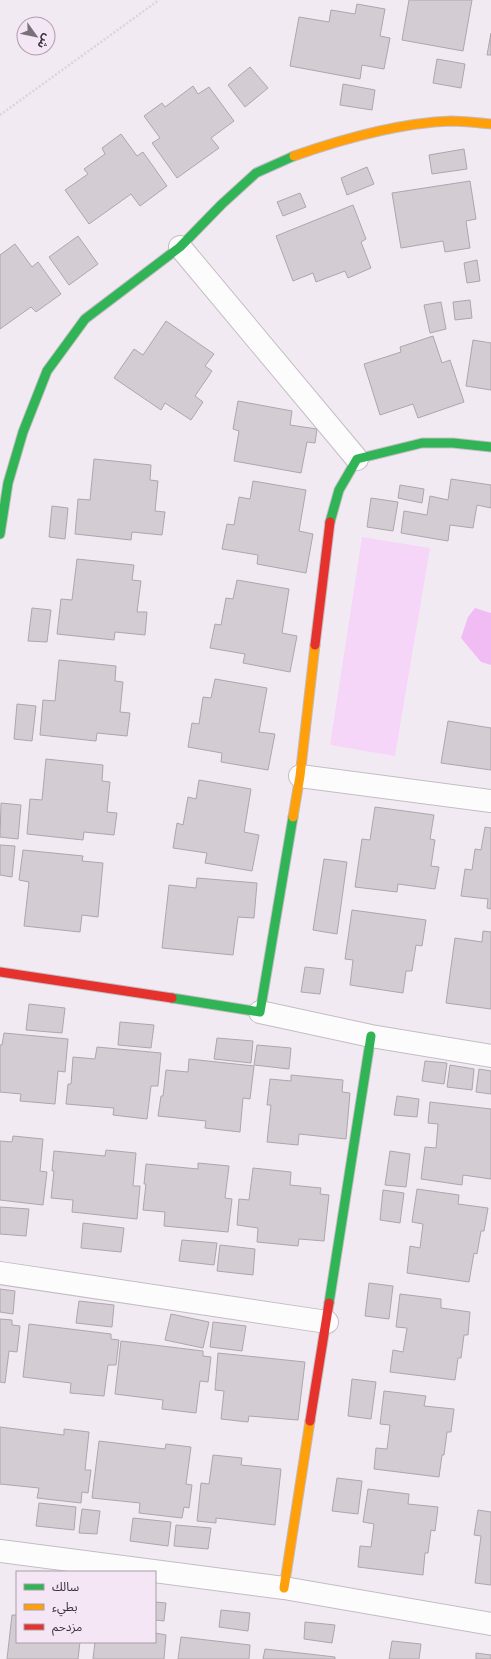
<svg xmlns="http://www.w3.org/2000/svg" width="491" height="1659" font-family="Signika,'Noto Sans Arabic',sans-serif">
  <rect width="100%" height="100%" fill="#f2eaf2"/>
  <path fill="#f6d6f8" d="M362,537L430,548L395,756L330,745Z"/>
  <path fill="#f1bcf3" d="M475,608L491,613V665L481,662L461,638L468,617Z"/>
  <path fill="#d3cdd3" stroke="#aca6ad" d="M409,0H472L463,51L402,40Z
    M357,4L385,9L380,36L390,38L384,69L362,65L360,79L290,66L299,17L329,22L331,10L355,14Z
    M491,33V55H487Z
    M437,59L465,64L461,88L433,83Z
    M250,67L268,88L245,107L228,85Z
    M343,84L375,90L372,110L340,105Z
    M193,86L198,94L209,87L234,121L211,138L219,148L177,178L152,143L160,138L144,116L162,103L165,107Z
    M121,134L137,156L143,152L167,186L140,206L131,194L89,224L65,190L88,174L84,169L105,154L102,148Z
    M464,149L467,169L432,174L429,155Z
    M367,167L374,184L347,195L341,178Z
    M470,181L476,219L466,221L470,248L445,252L443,241L401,248L392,193Z
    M300,193L306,207L283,216L277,202Z
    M353,205L366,239L361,242L371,268L348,278L345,271L316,282L313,273L293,281L276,236Z
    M78,236L98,264L69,285L49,257Z
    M15,244L32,267L38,262L61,294L36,312L31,307L0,329V255Z
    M477,260L480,281L467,283L464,263Z
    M470,300L472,318L455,320L453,302Z
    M441,302L446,329L430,333L424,305Z
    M166,321L214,354L205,366L212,371L195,396L203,402L191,420L165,403L161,410L114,378L134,349L143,355Z
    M433,336L442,363L450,360L464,402L418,418L413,404L380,415L364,364L401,352L400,347Z
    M473,340L491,343V390L466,386Z
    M238,401L292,411L290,425L317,429L315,443L307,442L301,473L234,461L239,431L233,429Z
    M94,459L151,465L150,480L158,481L155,511L165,512L162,535L132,532L131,540L75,534L78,499L90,500Z
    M451,479L491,485V508L477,505L473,528L450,525L448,541L401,533L404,511L427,515L430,496L448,500Z
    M253,481L306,490L299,531L313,534L306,573L257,564L258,555L222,549L227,524L234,525L239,497L250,499Z
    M400,485L424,489L422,503L398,498Z
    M371,498L398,502L393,531L367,527Z
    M52,506L68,508L65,539L49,537Z
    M77,559L134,565L132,580L141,581L137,612H147L145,635L115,632L114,640L57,634L61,599L72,600Z
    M237,580L289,589L282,633L297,636L290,672L243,663L245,654L210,648L215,624L221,625L226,598L233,599Z
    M32,608L51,610L47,642L28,641Z
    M59,660L116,666L115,681L123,682L120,712L130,713L127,736L97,733L96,741L40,735L43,700L55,701Z
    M215,679L267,688L259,732L275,734L268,770L221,762L222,753L188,747L192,723L199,724L203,697L211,698Z
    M17,704L36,706L32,741L14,739Z
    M448,721L491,728V770L441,763Z
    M46,759L103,765L102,781L110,782L107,812L117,813L114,835L84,832L83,840L27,834L30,799L42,800Z
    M199,780L251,789L244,832L259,835L252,871L205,863L207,853L173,848L177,823L183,825L188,797L196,799Z
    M1,803L21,805L18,839L0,837Z
    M375,807L434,815L430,839L435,840L431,866L439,867L435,889L398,884L397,892L355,887L362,839L370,840Z
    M485,827L491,828V909L487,908L488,899L461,896L465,869L472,870L475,849L481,850Z
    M0,845L15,846L12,877L0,875Z
    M23,850L83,856L82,861L103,863L98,917L82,915L80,932L24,926L29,882L19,880Z
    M324,859L347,862L337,934L313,930Z
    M197,878L257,883L254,918L238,917L233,955L162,948L169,885L196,888Z
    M352,910L426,920L422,946L416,945L412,971H406L403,993L350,985L353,960L345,959Z
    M483,931L491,932V1009L446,1003L455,938L482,942Z
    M305,967L324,969L320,994L301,992Z
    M29,1004L65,1008L62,1033L26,1030Z
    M120,1022L154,1025L151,1048L118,1045Z
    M4,1033L68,1039L65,1072L58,1071L55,1104L20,1101L21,1094L0,1092V1045H2Z
    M217,1038L253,1041L251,1063L214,1059Z
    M257,1045L291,1048L289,1069L254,1065Z
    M97,1047L161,1053L158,1086H151L147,1119L113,1115L114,1108L66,1104L68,1084H71L73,1057L95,1059Z
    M189,1059L254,1066L250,1099L243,1098L240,1132L205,1128L206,1121L158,1116L161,1096H163L166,1070L188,1072Z
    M425,1061L447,1063L444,1084L422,1081Z
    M450,1065L474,1069L472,1090L447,1087Z
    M479,1069L491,1071V1094L476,1092Z
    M291,1075L343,1080L342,1092L350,1093L346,1139L299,1134L298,1145L267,1142L271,1105H267L270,1079L291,1081Z
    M397,1096L419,1099L417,1117L394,1115Z
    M430,1102L491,1109V1179L463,1175L462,1185L421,1179L425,1147L436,1148L438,1124L428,1123Z
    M13,1136L43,1139L40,1171L47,1172L43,1205L0,1200V1141L12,1142Z
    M106,1150L136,1153L133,1186H140L137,1219L72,1212L73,1200L51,1198L54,1171H52L54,1151L105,1156Z
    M390,1151L410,1154L406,1187L385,1185Z
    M198,1163L229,1166L225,1198L232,1199L228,1232L164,1226L165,1212L143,1210L146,1184H144L146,1164L198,1169Z
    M253,1168L291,1172L290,1185L321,1188L320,1194L329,1195L324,1241L299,1239L298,1246L257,1242L258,1228L237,1225L239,1199L249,1200Z
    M417,1189L459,1195L458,1204L488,1208L484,1231H481L477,1254L474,1253L469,1282L407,1273L410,1246L420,1248L423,1224L412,1222Z
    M383,1190L404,1193L400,1223L380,1220Z
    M0,1207L29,1209L26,1236L0,1234Z
    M83,1223L124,1228L121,1252L81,1248Z
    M182,1240L217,1243L214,1265L179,1261Z
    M220,1245L255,1249L253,1275L217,1271Z
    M369,1283L393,1286L389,1319L365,1316Z
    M0,1289L15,1291L13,1314L0,1312Z
    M400,1294L441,1299V1308L470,1312L468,1335H464L461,1358H458L455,1380L390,1372L393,1350L403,1352L407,1328L396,1327Z
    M79,1301L114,1305L112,1327L76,1323Z
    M171,1314L209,1322L203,1348L165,1340Z
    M0,1319L12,1320V1325L20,1326L17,1352L9,1351L5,1383L0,1382Z
    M213,1322L246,1326L242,1351L210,1347Z
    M29,1324L111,1334V1339L119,1340L116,1365H108L104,1396L70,1393L71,1383L23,1377Z
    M121,1341L203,1351V1356L211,1357L208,1382L200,1381L196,1413L162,1409L163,1400L115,1394Z
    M218,1353L305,1362L298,1420L249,1416L248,1422L221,1419L224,1391L215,1390Z
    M352,1379L376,1382L371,1419L348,1416Z
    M384,1391L426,1396L424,1406L454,1409L451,1432H447L444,1455H442L439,1477L374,1469L376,1448L387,1449L390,1425L380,1424Z
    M0,1427L64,1435V1429L89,1432L85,1470H91L88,1493L82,1492L81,1503L37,1498L39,1488L0,1484Z
    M99,1441L165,1449L166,1444L191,1447L186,1484L192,1485L189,1508L184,1507L182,1518L139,1513L140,1503L92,1498Z
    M213,1455L242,1458L241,1465L281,1469L275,1525L216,1518V1523L197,1521L201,1483L209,1484Z
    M337,1478L362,1481L358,1514L332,1511Z
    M368,1489L409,1494L408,1504L438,1507L435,1531L431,1530L428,1553H425L423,1575L358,1567L360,1546L371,1547L374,1524L363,1522Z
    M39,1503L76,1507L74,1530L36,1526Z
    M82,1509L100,1511L97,1534L79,1533Z
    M478,1510L491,1512V1585L475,1583L481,1536L474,1535Z
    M133,1518L171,1522L168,1546L130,1541Z
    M176,1525L211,1528L208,1549L174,1546Z
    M155,1602L166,1603L164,1621L155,1620Z
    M221,1610L250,1613L248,1631L219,1627Z
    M12,1615H17V1642H80L78,1659H7Z
    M305,1622L335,1625L332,1643L304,1639Z
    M155,1633L166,1635L164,1659H93L95,1642H155Z
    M181,1637L250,1645L249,1659H178Z
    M392,1641L421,1644L419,1659H389Z
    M265,1649L335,1657V1659H263Z
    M476,1653L491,1655V1659H476Z"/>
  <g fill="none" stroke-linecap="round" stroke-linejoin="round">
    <g stroke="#c3bdc3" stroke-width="24">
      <path id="street" d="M180,247L357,459
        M300,776L491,801
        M260,1012L371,1036L491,1056
        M0,1273L327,1322
        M0,1551L284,1588L491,1624"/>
    </g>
    <g stroke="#c3bdc3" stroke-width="11">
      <path id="fast" d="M330,522L339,490L357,459L422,443H453L491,447
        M0,534L8,483L23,432L47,371L85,319L180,247L222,204L256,173L294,156
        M172,998L260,1012L293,817
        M329,1303L371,1036"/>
    </g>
    <g stroke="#c3bdc3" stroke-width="11">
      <path id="slow" d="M294,156C345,138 398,123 451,121C464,121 478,123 491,124
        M293,817L300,776L315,645
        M284,1588L310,1421"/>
    </g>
    <g stroke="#c3bdc3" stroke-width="11">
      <path id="jam" d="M315,645L330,522
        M0,972L172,998
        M310,1421L329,1303"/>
    </g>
    <path stroke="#d8d6d8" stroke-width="2.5" stroke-dasharray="2 2" stroke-linecap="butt" d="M0,115L159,0"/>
    <use href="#street" stroke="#fdfcfd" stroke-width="22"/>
    <use href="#fast" stroke="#30b455" stroke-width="9"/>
    <use href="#slow" stroke="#ff9f0a" stroke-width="9"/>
    <use href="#jam" stroke="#e5322d" stroke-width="9"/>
  </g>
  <rect x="16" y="1571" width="140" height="72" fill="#f5e6f5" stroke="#a99ea9"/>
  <rect x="24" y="1584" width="20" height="6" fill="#30b455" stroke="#a99ea9"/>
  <text x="52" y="1591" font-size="12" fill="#373137">سالك</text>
  <rect x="24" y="1604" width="20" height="6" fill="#ff9f0a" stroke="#a99ea9"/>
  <text x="52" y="1611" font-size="12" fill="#373137">بطيء</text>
  <rect x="24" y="1624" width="20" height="6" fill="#e5322d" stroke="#a99ea9"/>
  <text x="52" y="1631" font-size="12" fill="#373137">مزدحم</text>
  <g transform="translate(36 36) rotate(123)"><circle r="19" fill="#f5e6f5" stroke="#a99ea9"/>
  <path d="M0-3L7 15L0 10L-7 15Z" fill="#787278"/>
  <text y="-6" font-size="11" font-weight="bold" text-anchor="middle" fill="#373137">ش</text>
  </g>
</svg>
